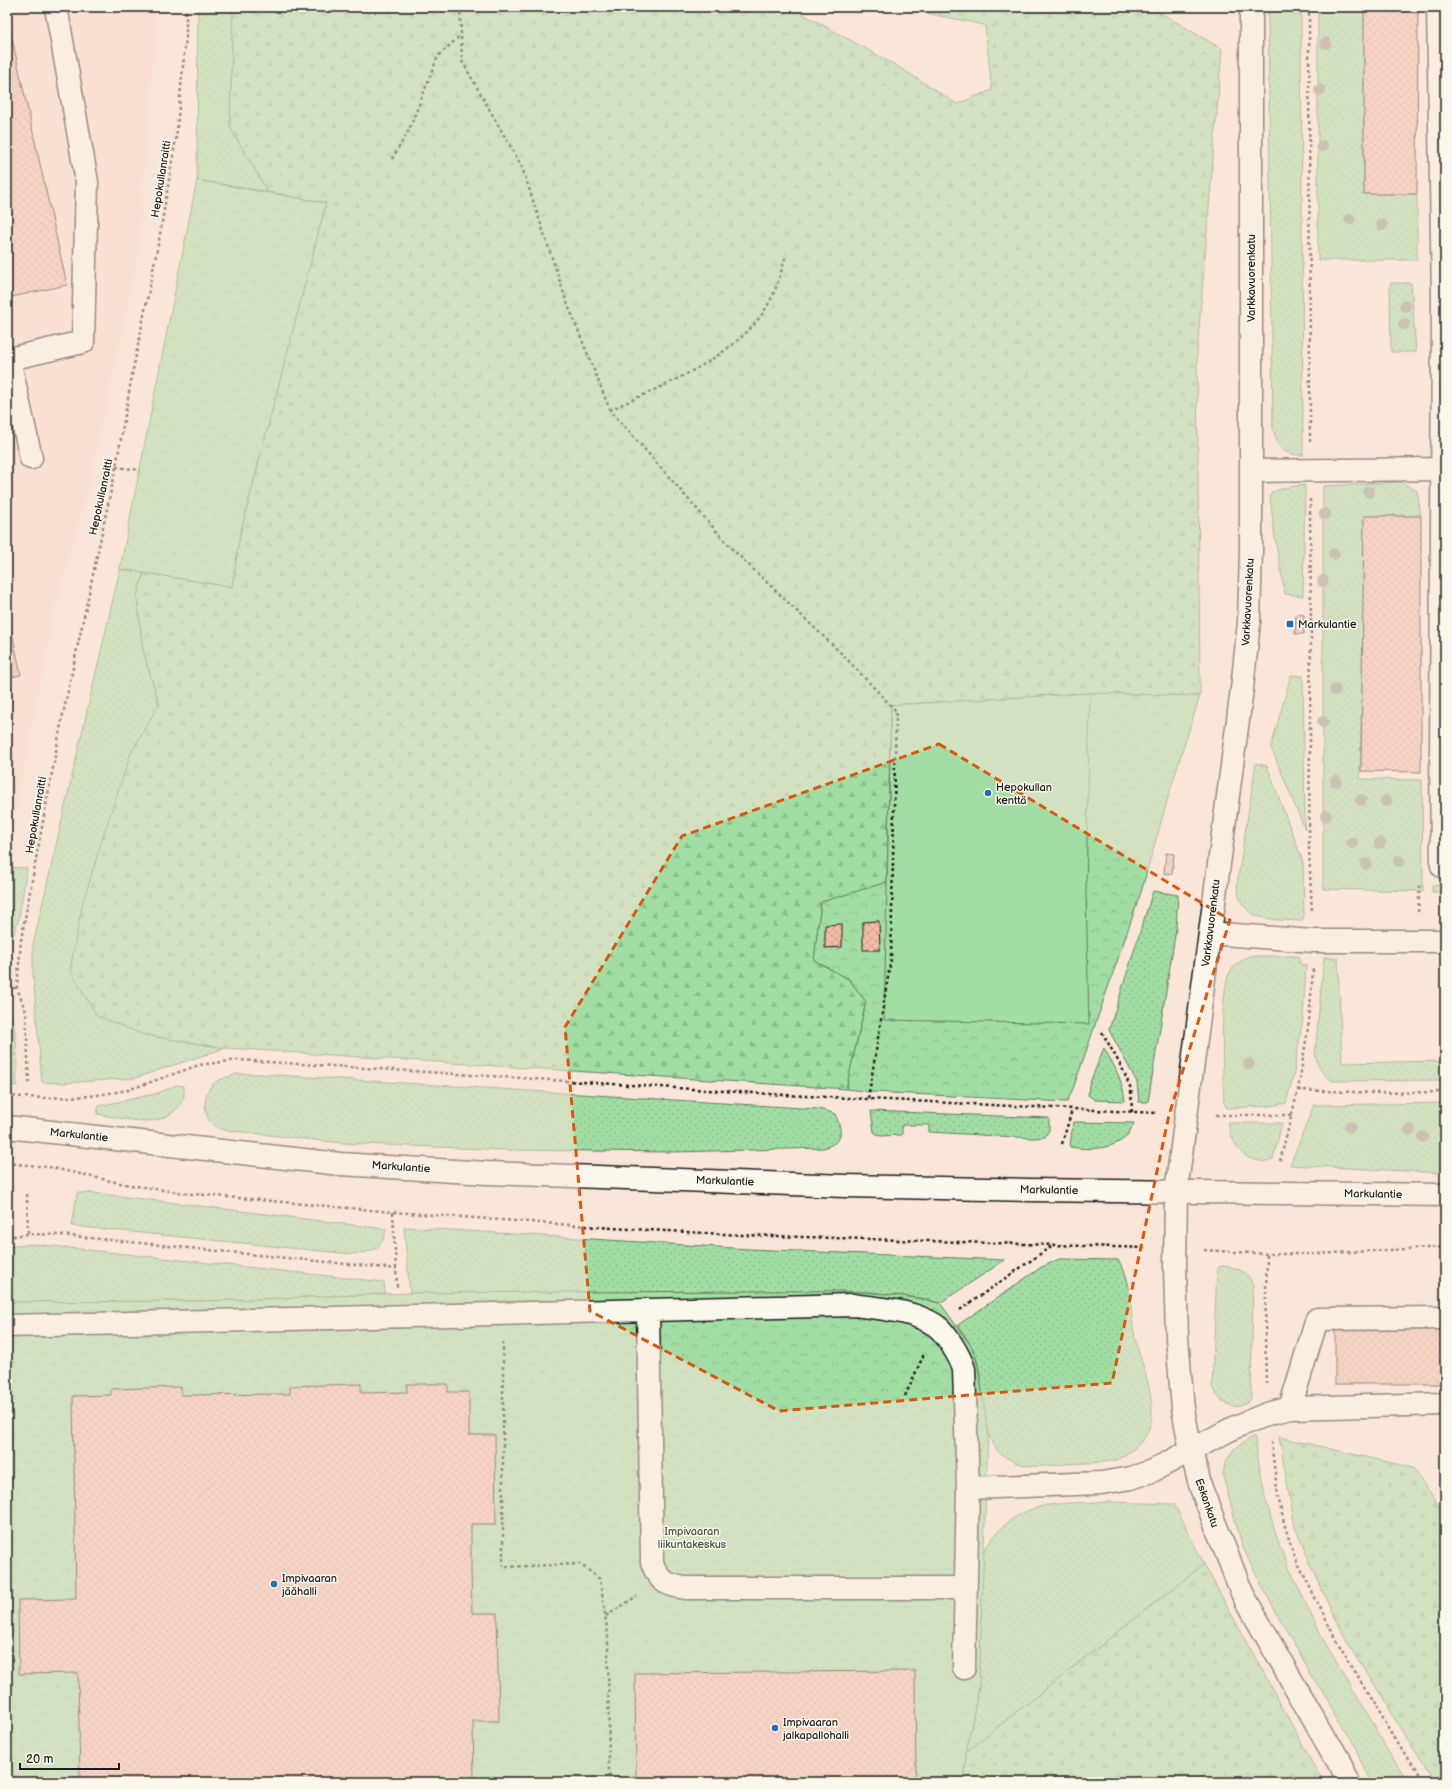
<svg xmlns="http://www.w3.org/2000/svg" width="1452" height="1789" font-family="'Balsamiq Sans',sans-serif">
  <defs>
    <pattern id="grass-dots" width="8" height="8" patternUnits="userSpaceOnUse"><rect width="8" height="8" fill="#a2dea4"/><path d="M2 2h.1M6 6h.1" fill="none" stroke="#8bbe8d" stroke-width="1.8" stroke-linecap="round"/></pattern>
    <pattern id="forest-firs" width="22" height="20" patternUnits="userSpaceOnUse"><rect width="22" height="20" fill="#a2dea4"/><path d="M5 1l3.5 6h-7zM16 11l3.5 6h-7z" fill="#8bbe8d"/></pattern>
    <pattern id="park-crowns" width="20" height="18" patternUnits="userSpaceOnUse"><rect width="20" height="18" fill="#a2dea4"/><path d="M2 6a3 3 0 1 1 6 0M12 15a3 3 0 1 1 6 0" fill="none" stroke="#8bbe8d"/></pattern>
    <pattern id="building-cross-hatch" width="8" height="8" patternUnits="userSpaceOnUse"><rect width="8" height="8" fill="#f5bdaa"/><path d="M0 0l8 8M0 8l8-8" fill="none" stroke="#d1a292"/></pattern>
  </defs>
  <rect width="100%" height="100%" fill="#f9e6d8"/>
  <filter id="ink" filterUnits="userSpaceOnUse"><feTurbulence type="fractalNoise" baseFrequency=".025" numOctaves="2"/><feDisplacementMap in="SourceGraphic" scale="8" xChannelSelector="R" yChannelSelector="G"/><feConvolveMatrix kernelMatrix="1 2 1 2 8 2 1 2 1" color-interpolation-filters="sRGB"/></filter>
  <g filter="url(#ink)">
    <path fill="#f8daca" d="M7,7H157L137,260L87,494L54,611L7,855Z"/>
    <path fill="url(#grass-dots)" stroke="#5f7d60" d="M198,7H233L230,127L268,192L197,180Z
      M1268,7H1301L1303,455C1281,455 1278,447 1273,428Z
      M1318,7H1364V194H1417V260H1318Z
      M1390,283H1411L1416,352H1391Z
      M1401,482L1417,491L1421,516H1365L1360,779L1422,780L1423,891L1323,889V486Z
      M1305,485L1303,596L1285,594L1275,538L1270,497L1272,492C1283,488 1293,486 1305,485Z
      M120,569L144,573L137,596L143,650L159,704L131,753L145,1035L225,1048L135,1078L64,1083L42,1082L33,975V945Z
      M1291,675L1303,676L1305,830L1271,747Z
      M1256,763L1267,766L1303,862L1304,917L1301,921C1272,919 1240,923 1237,885Z
      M7,867L27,868L19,918L7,954Z
      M1432,885H1445V892H1432Z
      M1153,891L1178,895L1176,929L1148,1102H1139L1137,1082L1109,1030Z
      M1249,956H1298L1300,964L1306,965L1303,1018L1294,1073L1286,1103L1269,1106L1227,1108L1224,1103C1223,1077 1219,991 1230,972C1235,964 1242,961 1249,956Z
      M1324,957L1338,958L1342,1063L1445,1061V1080L1333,1081C1322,1075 1318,1067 1315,1054Z
      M7,1012C20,1023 16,1069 17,1086L7,1085Z
      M1104,1048C1114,1065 1123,1081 1125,1101L1095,1100L1088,1095L1089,1085Z
      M237,1074H261L817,1109L827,1111L835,1114C843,1132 844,1142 823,1148L674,1152L507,1150L342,1143L224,1130C221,1129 216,1127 213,1125C203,1116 203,1095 211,1086C217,1079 229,1077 237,1074Z
      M178,1085L183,1086C186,1093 183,1101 179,1106C160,1131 123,1118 97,1114L99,1106L155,1094Z
      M1445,1103V1173L1290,1165L1314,1105Z
      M871,1111L1049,1118V1130L1045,1137L1033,1138L929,1132V1125H902V1135L880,1136L874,1132Z
      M1073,1122L1134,1123C1132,1127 1129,1134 1126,1137C1111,1150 1088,1150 1070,1147Z
      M1228,1123H1282L1273,1159C1268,1162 1266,1162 1261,1161C1239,1159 1232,1141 1228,1123Z
      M77,1193H94L386,1229C383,1250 370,1253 351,1254L72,1226Z
      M404,1227L749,1249L1005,1260L940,1303L920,1298L870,1292L410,1293Z
      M33,1244L384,1282L385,1294L208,1301L7,1302V1247Z
      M1059,1259L1118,1260C1134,1283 1129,1308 1134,1333C1140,1368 1170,1417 1136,1447C1130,1451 1123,1457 1116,1460C1106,1463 1077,1463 1065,1464C1038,1467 1018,1470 997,1450C982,1436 983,1386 978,1365C975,1350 966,1338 958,1325L1040,1268Z
      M1222,1266C1236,1267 1248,1271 1253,1285L1251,1399C1237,1415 1220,1403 1212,1387L1217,1268Z
      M1254,1436L1265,1497L1280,1548L1321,1636L1407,1782H1373L1272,1605L1243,1548L1223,1476L1225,1463L1234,1449Z
      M1111,1502L1174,1504L1204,1564L966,1752L979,1687L983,1553C1015,1497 1055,1504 1111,1502Z"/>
    <path fill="url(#forest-firs)" stroke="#5f7d60" d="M233,7H790L897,66L957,104L992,90L985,25L896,7H1150L1222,49L1197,352L1200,696L1090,693L891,705L887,882L821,903L814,960L850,980L866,1002L846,1089L225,1048L145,1035L97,1016L70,970L82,906L106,827L131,753L159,704L143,650L137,596L144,573L232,587L240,534L326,203L268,192L230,127Z
      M1279,1437L1413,1468L1445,1515V1782H1433L1341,1630L1316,1577L1295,1527Z
      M1204,1564L1323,1782H964L966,1752Z"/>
    <path fill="url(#park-crowns)" stroke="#5f7d60" d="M197,180L326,203L240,534L232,587L120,569Z
      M1090,693L1200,696L1171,787L1141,892L1074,1086L1067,1102L872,1092L846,1089L866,1002L850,980L814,960L821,902L887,882L891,705Z
      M751,1291C814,1291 878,1288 940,1303L972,1347L978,1365L988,1433L979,1687L966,1752L964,1782H7V1302L208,1301L410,1293Z"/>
    <path fill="#a2dea4" stroke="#5f7d60" d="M1090,693L1086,890L1089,1024L884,1020L891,705Z"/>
    <path fill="url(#building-cross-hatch)" stroke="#1c1c1c" d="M1364,7H1418L1417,194H1364Z
      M7,16L67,285L7,298Z
      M1364,516H1421V772L1361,771Z
      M7,609L21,675L7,678Z
      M1296,614L1304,615V634H1295Z
      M1166,853L1174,854L1172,874L1164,873Z
      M879,921L880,950H863V922Z
      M842,924V947L825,948V925Z
      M1335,1327H1445V1384H1335Z
      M361,1384V1393L407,1392V1384H448V1392H469V1435H495L496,1524H471V1568L472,1613H497L499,1721H473L474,1782H80L78,1673L19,1674L18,1600L76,1599L73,1396L111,1395V1389L181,1387V1395L290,1394V1386Z
      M915,1671L916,1782H636L635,1673Z"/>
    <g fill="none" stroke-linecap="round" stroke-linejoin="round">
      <g stroke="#1c1c1c" stroke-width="25">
        <path id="minor" d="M1251,7V550L1249,622L1242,689L1176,1192L1175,1266L1177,1338L1183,1409L1191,1451L1201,1488L1242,1593L1349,1782
          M1438,7L1443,300L1441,754L1442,866H1445
          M9,359L83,342L87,182L56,7
          M7,360L9,359L31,458
          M1251,471L1445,469
          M1210,933L1313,941H1445
          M648,1310L652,1562C658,1581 666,1585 685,1588H965
          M7,1326L854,1305C880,1309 912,1310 935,1325C946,1332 960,1357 964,1369L968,1488L1101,1483L1131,1478L1152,1471L1233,1428L1267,1414L1290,1408L1445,1404
          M1290,1408L1317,1319L1445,1318
          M964,1668L968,1488"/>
      </g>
      <g stroke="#1c1c1c" stroke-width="25">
        <path id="major" d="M7,1127L340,1164L487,1173L846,1186L1029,1190L1445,1195"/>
      </g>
      <path stroke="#1c1c1c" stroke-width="2.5" stroke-dasharray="3 3" stroke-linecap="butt" d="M460,7L462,61L522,167L566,300L610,410L734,551L843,655L896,711L891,959L868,1099
        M1309,7L1310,442
        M392,159L409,130L438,56L461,35
        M610,410C664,385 744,355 771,299C778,286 781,270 786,256
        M116,467L140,470
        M1310,499L1311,624L1309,849L1312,912
        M1418,912L1420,885
        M7,988H17
        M1102,1032L1122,1068L1131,1089L1132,1113
        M29,1083L26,1012L17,988L21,940L62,719L116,467L132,375L159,240L176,138L186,36V7
        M1298,1090L1380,1093L1445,1092
        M7,1096L44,1098L91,1096L128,1090L199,1065L238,1060L786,1095L1157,1113
        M1216,1115H1291
        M1062,1144L1072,1110
        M1280,1161L1298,1090L1309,1022L1313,969
        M7,1163L49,1167L124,1184L183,1193L393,1212L612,1228L742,1235L1147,1248
        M27,1194L28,1234
        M393,1212L397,1288
        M7,1237L28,1234L61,1235L396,1269
        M1204,1250L1267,1254H1314L1445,1247
        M960,1310L1053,1245
        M503,1342V1567L580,1564L600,1579L608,1635L609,1782
        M1266,1384L1265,1333L1267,1254
        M905,1396L924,1354
        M1271,1442L1278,1496L1284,1523L1294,1555L1335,1638L1421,1782
        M606,1616L637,1596"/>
      <use href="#minor" stroke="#fbf7ec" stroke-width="22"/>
      <use href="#major" stroke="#fbf7ec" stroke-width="22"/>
    </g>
    <g fill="#959787">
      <circle cx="1326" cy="43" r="6"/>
      <circle cx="1320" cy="90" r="6"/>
      <circle cx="1322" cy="146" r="6"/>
      <circle cx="1350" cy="219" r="6"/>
      <circle cx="1382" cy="225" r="6"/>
      <circle cx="1405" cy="306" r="6"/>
      <circle cx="1404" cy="324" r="6"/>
      <circle cx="1369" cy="492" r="6"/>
      <circle cx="1325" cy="514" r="6"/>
      <circle cx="1334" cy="554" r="6"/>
      <circle cx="1323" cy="581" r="6"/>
      <circle cx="1335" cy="690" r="6"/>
      <circle cx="1323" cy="722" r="6"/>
      <circle cx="1336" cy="781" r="6"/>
      <circle cx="1361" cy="800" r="6"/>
      <circle cx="1386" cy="801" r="6"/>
      <circle cx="1326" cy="816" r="6"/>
      <circle cx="1352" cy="843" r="6"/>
      <circle cx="1380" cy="843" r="6"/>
      <circle cx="1399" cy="861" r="6"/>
      <circle cx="1366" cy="864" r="6"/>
      <circle cx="1249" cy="1064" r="6"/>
      <circle cx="1350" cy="1127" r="6"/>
      <circle cx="1410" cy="1130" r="6"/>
      <circle cx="1423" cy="1137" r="6"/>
    </g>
  </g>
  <path d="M0 0H1452V1789H0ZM939,744L1230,920L1169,1115L1112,1383L779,1411L590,1311L565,1027L682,836Z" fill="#f9e6d8" fill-opacity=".55" fill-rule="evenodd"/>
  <path fill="none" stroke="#de560d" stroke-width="3" stroke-dasharray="8 5" stroke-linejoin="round" d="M939,744L1230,920L1169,1115L1112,1383L779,1411L590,1311L565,1027L682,836Z"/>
  <g fill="#1f6fb2" stroke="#fbf7ec" stroke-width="1.5">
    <rect x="1286" y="620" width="8" height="8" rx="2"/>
    <circle cx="988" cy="793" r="4"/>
    <circle cx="274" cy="1584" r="4"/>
    <circle cx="775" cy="1728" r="4"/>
  </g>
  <g text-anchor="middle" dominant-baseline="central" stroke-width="3" stroke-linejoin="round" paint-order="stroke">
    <g font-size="11" fill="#1c1c1c" stroke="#fbf7ec">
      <text transform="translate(161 179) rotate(-81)">Hepokullanraitti</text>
      <text transform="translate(1251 278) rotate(-90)">Varkkavuorenkatu</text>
      <text transform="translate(101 497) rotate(-78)">Hepokullanraitti</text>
      <text transform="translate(1248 602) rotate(-87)">Varkkavuorenkatu</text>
      <text transform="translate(36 815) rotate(-80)">Hepokullanraitti</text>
      <text transform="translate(1211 923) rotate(-83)">Varkkavuorenkatu</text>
      <text transform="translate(79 1135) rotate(6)">Markulantie</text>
      <text transform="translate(401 1167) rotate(4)">Markulantie</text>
      <text transform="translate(725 1181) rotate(2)">Markulantie</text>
      <text transform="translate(1049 1190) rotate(1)">Markulantie</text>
      <text transform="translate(1373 1194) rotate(1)">Markulantie</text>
      <text transform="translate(1207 1503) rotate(71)">Eskonkatu</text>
    </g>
    <g font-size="11" fill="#1c1c1c" stroke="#fbf7ec" text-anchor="start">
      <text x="1298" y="624">Markulantie</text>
      <text x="996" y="787">Hepokullan<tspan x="996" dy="13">kenttä</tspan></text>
      <text x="282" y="1578">Impivaaran<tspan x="282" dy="13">jäähalli</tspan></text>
      <text x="783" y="1722">Impivaaran<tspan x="783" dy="13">jalkapallohalli</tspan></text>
    </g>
    <g font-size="11" fill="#445645" stroke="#fbf7ec">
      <text x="692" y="1531">Impivaaran<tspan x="692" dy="13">liikuntakeskus</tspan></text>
    </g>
  </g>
  <rect width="1452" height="1789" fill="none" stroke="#fbf7ec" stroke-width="24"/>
  <rect x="12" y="12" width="1428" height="1765" fill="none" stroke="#1c1c1c" stroke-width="1.5" filter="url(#ink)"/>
  <path d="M20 1763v6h99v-6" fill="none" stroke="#1c1c1c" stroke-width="2"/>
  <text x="26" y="1763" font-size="12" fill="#1c1c1c" stroke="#fbf7ec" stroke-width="3" paint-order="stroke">20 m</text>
</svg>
